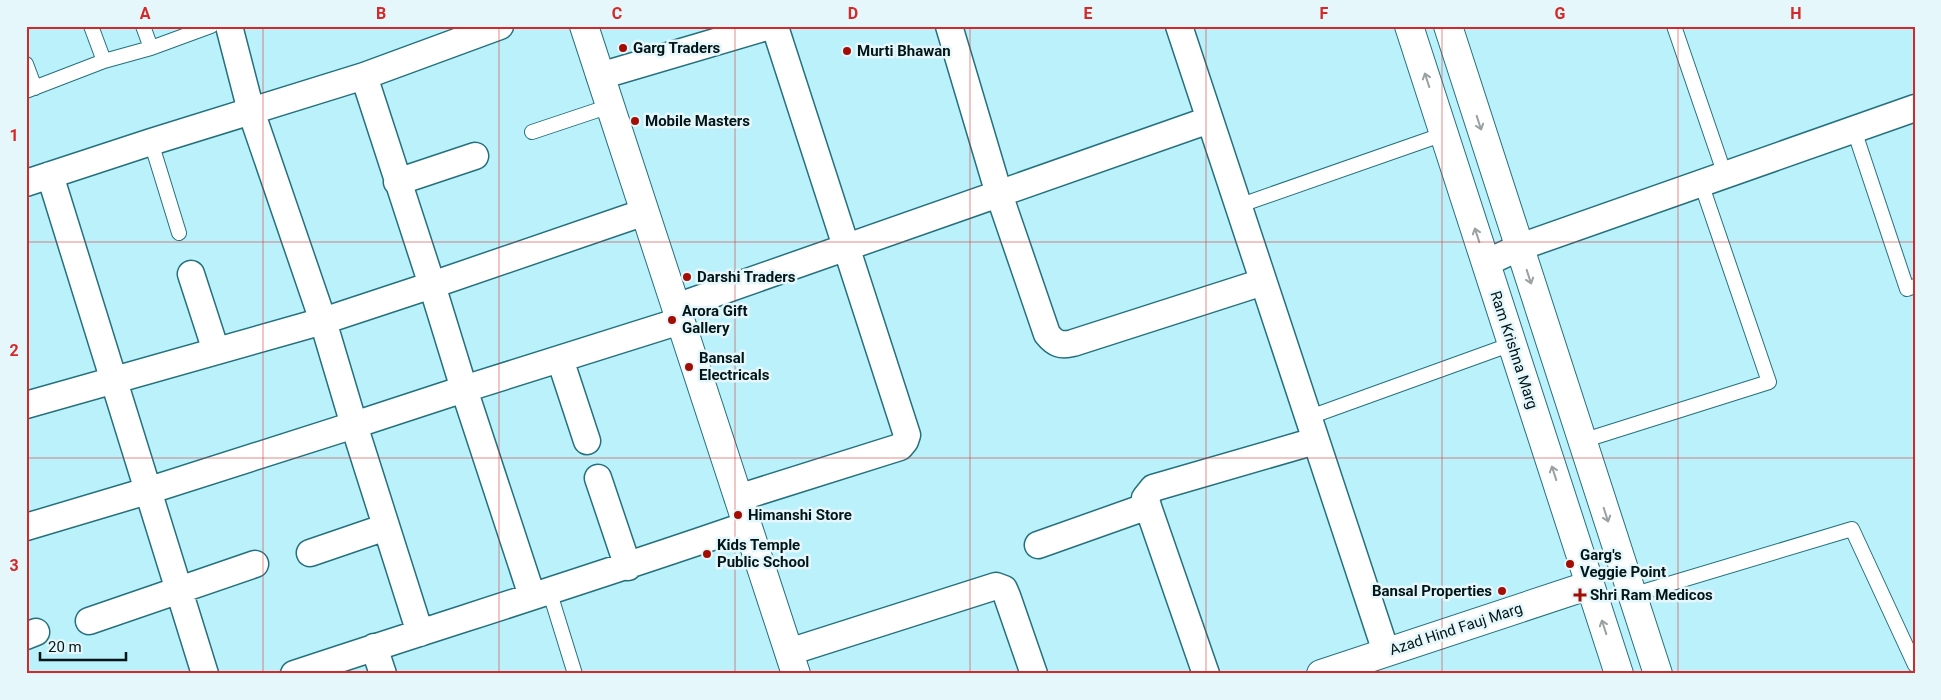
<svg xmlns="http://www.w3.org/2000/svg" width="1941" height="700" font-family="Roboto,sans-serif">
  <rect width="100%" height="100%" fill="#bbf1fa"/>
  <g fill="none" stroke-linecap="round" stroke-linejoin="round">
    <g stroke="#24717d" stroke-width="16">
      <path id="lane" d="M91,26L104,61
        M143,26L151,48
        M1674,26L1725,175
        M26,64L35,88
        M26,91L104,61L151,48L211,26
        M1854,130L1907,289L1915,286
        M532,132L610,106
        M151,142L179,233
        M1238,206L1444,134
        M1307,418L1512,344
        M1582,441L1769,382L1701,183
        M549,590L575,674
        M1632,595L1852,529L1915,665"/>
    </g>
    <g stroke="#24717d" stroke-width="29">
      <path id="street" d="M949,26L999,194L1047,334C1055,344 1061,346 1073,343L1263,282
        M1179,26L1386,652
        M364,76L432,285L645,212
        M600,76L763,28L770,27L776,30L907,435L905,441L900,447L738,498
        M50,175L205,674
        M397,182L475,156
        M26,183L151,142L364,76L500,26
        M1486,263L1520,247L1915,108
        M191,274L216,351
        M432,285L464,389L354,425L323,321Z
        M676,307L1209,120
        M560,359L587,441
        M26,405L323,321L251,111L229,26
        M598,478L628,567
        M26,527L147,491L354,425L420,633
        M1038,545L1148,506
        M310,553L386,527
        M532,596L464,389L680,321
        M89,621L255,564
        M26,636L36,632
        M374,647L383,674
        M789,652L996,586L1004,589L1007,596L1034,674
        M294,674C445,624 597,577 747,525
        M1206,674L1145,498L1153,488L1315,441"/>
    </g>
    <g stroke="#24717d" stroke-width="30">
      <path id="secondary" d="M584,26L796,674
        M1409,26L1619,674
        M1448,26L1658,674
        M1321,674L1590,585"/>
    </g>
    <use href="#lane" stroke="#fff" stroke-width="14"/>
    <use href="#street" stroke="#fff" stroke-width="26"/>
    <use href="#secondary" stroke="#fff" stroke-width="28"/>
  </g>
  <defs><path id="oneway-shaft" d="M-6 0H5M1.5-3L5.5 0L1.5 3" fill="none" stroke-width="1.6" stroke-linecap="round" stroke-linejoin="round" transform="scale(1.25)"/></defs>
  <g stroke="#9aa1a3">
    <use href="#oneway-shaft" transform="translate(1427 80) rotate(-108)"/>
    <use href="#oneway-shaft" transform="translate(1479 123) rotate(72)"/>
    <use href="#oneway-shaft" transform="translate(1477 235) rotate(-108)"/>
    <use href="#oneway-shaft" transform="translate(1529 277) rotate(72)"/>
    <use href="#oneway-shaft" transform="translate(1554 473) rotate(-108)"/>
    <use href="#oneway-shaft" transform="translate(1606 515) rotate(72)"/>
    <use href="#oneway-shaft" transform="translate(1604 627) rotate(-108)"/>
  </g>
  <path fill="none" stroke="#d62828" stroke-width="1" stroke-opacity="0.55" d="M263,26V674M499,26V674M735,26V674M970,26V674M1206,26V674M1442,26V674M1678,26V674M26,242H1915M26,458H1915"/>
  <g fill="#a30d04" stroke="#e5f7fa" stroke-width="2">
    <circle cx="623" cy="48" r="5"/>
    <circle cx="847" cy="51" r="5"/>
    <circle cx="635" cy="121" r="5"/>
    <circle cx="687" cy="277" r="5"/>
    <circle cx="672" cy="320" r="5"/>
    <circle cx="689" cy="367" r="5"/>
    <circle cx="738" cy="515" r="5"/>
    <circle cx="707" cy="554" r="5"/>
    <circle cx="1570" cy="564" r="5"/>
    <circle cx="1502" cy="591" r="5"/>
    <path d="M1577.5 587.5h5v5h5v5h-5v5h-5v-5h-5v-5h5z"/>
  </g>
  <g text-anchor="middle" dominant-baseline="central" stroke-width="5" stroke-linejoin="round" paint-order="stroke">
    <g font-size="15" font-weight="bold" fill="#021519" stroke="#e5f7fa" text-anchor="start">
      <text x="633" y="48">Garg Traders</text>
      <text x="857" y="51">Murti Bhawan</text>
      <text x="645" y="121">Mobile Masters</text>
      <text x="697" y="277">Darshi Traders</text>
      <text x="682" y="311">Arora Gift<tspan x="682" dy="17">Gallery</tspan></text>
      <text x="699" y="358">Bansal<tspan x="699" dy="17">Electricals</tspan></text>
      <text x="748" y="515">Himanshi Store</text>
      <text x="717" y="545">Kids Temple<tspan x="717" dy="17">Public School</tspan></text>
      <text x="1580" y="555">Garg's<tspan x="1580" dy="17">Veggie Point</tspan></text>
      <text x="1492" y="591" text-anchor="end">Bansal Properties</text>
      <text x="1590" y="595">Shri Ram Medicos</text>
    </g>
    <g font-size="15" fill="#021519" stroke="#e5f7fa">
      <text transform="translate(1514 350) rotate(72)">Ram Krishna Marg</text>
      <text transform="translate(1456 629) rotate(-18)">Azad Hind Fauj Marg</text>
    </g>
  </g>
  <rect width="1941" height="700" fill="none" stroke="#e5f7fa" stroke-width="55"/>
  <path d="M40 652v8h86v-8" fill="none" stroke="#021519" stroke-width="2.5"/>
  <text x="48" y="652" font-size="15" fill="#021519" stroke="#e5f7fa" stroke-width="4" paint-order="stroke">20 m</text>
  <rect x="28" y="28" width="1886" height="644" fill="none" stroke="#d62828" stroke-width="2"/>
  <g font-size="16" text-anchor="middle" font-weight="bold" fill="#d62828">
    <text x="145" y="19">A</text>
    <text x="381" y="19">B</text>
    <text x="617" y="19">C</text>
    <text x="853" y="19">D</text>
    <text x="1088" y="19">E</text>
    <text x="1324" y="19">F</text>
    <text x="1560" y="19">G</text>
    <text x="1796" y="19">H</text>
    <text x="14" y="141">1</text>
    <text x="14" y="356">2</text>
    <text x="14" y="571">3</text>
  </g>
</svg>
